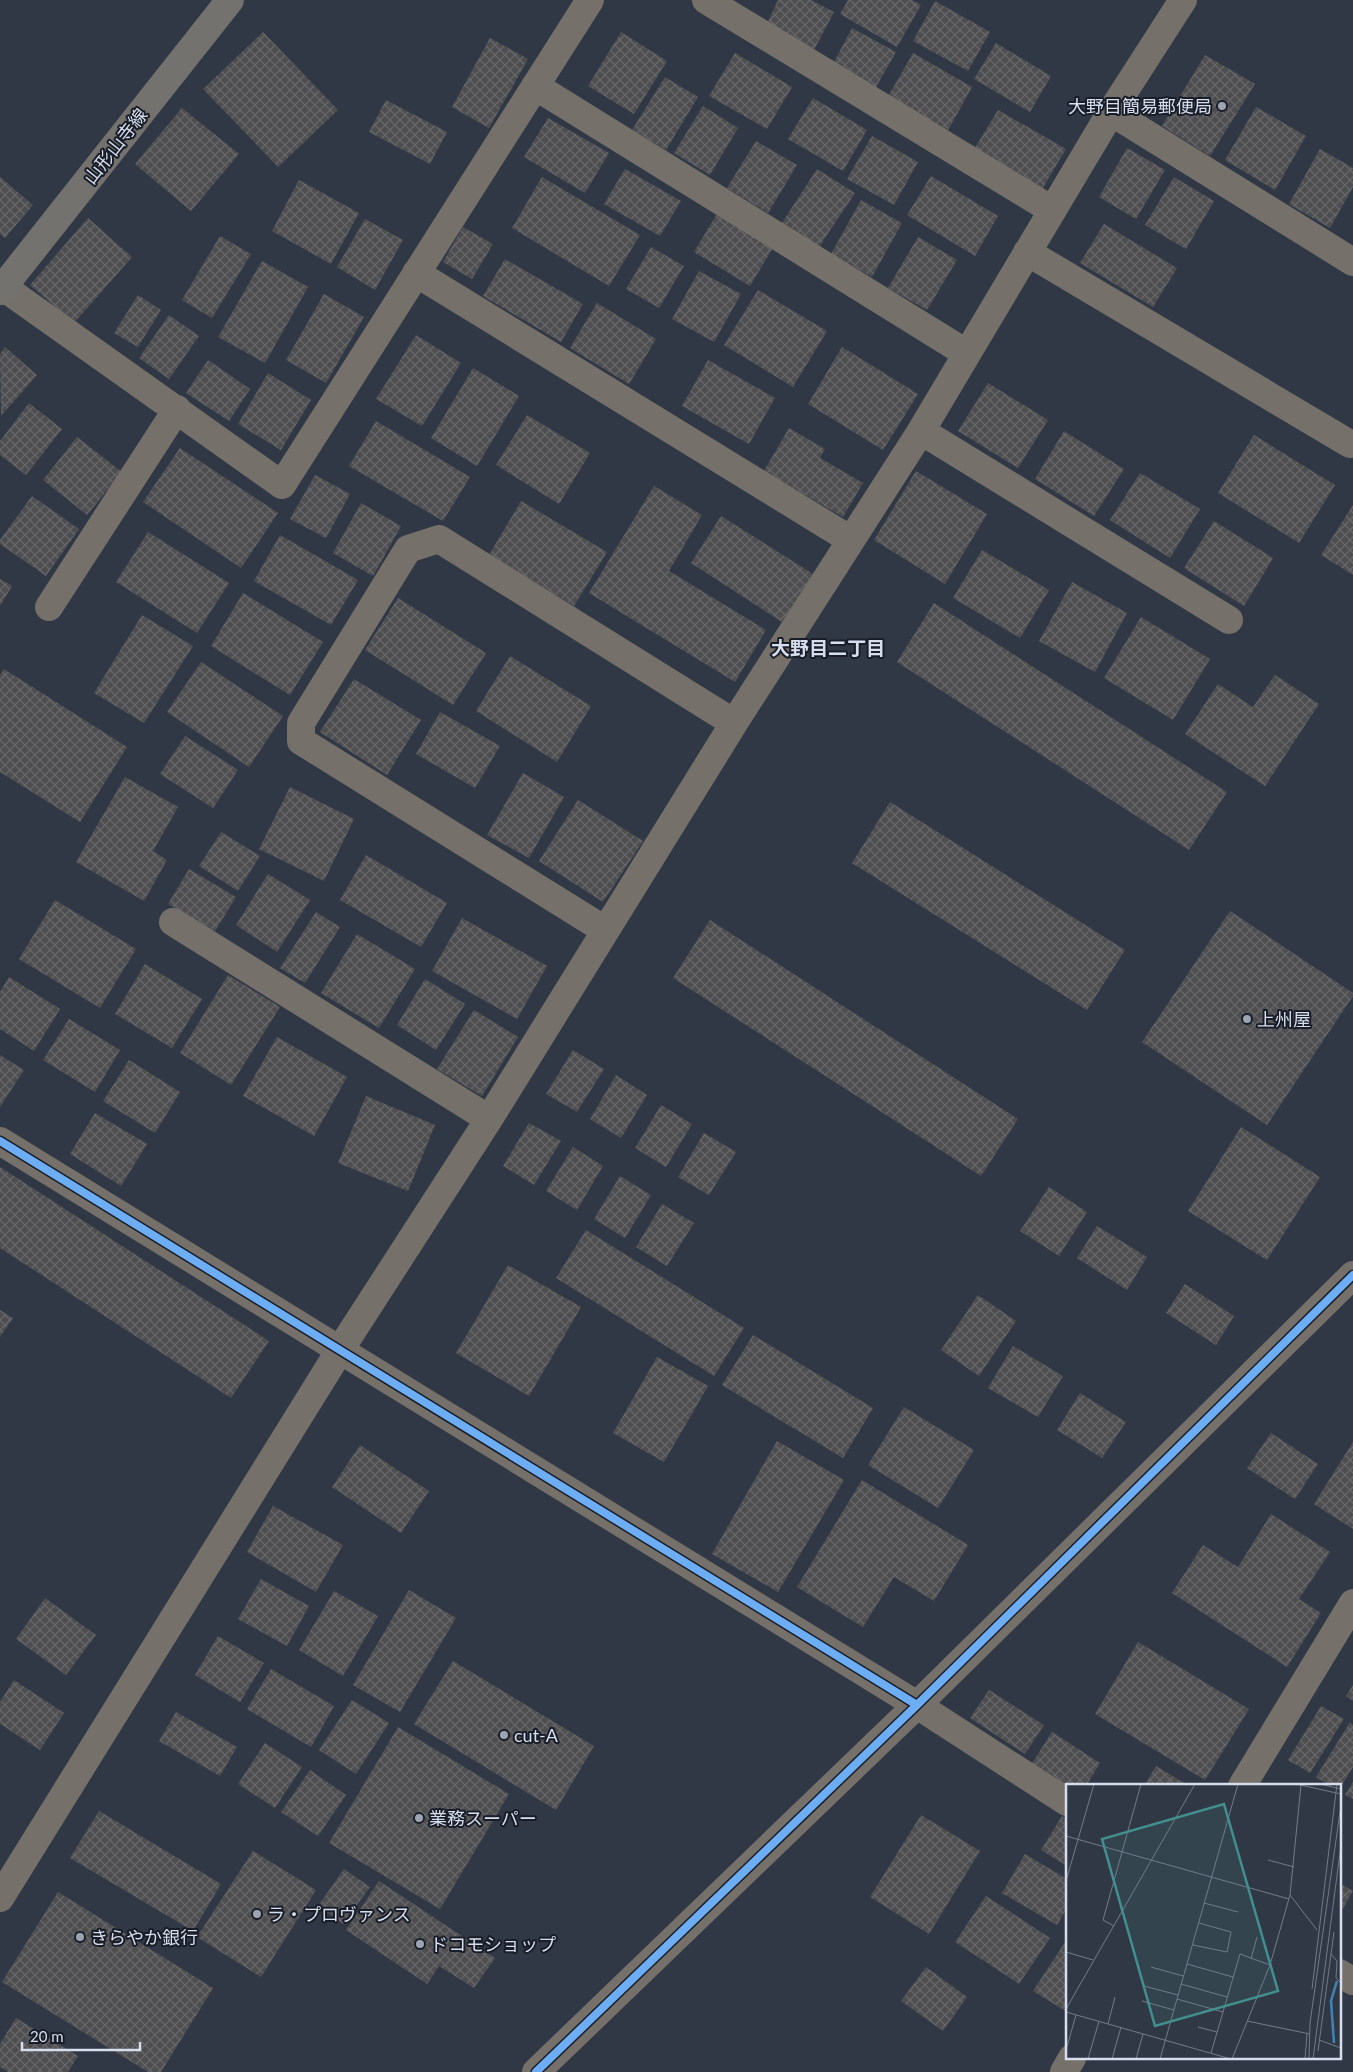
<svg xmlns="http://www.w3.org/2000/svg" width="1353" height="2072" font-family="Lato,'Noto Sans JP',sans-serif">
  <defs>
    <pattern id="building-cross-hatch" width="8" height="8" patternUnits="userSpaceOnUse" patternTransform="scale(1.25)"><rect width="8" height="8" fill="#4e4e51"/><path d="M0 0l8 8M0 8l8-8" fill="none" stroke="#67676a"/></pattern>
  </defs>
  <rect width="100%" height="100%" fill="#313845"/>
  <path fill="url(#building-cross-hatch)" d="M778,0H811L834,12L814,50L766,26Z
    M848,0H912L921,5L897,47L840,14Z
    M935,1L990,32L968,71L913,41Z
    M852,28L896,52L876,87L833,64Z
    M263,32L338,110L278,167L203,89Z
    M621,32L667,61L634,114L588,86Z
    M490,38L528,59L489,128L452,107Z
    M996,43L1051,76L1030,112L974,79Z
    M735,53L792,87L767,129L709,96Z
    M913,53L972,87L946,134L886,100Z
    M1205,55L1255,84L1210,156L1162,126Z
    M665,77L698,97L666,150L632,130Z
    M813,98L867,130L843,171L788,139Z
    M386,100L447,132L430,164L369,132Z
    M703,106L738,128L710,175L674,153Z
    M1256,107L1306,136L1275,190L1225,160Z
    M182,108L239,154L191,211L135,164Z
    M998,110L1066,149L1041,191L973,151Z
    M548,118L609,153L585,193L524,157Z
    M872,136L918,162L894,205L847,179Z
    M756,141L797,165L768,213L727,188Z
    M1127,148L1165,170L1136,219L1099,197Z
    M1320,149L1353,168V187L1330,228L1289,204Z
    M625,169L681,201L660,236L604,204Z
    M817,169L855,193L819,247L782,223Z
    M931,176L998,216L975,256L907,215Z
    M0,177L33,205L5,238L0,234Z
    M542,177L640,235L609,286L512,228Z
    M1174,177L1214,201L1186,249L1145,225Z
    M299,180L359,213L331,264L272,231Z
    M861,200L902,223L872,277L831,254Z
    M718,212L774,246L750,286L694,252Z
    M88,218L132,257L74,323L30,285Z
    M365,219L403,240L375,290L337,267Z
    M1104,224L1177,268L1153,307L1080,263Z
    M463,227L493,244L472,279L443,262Z
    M220,236L251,254L212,318L182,300Z
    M918,237L957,260L927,310L888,288Z
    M651,247L684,266L659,308L626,289Z
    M505,259L583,304L561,342L483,296Z
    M262,261L308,287L265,363L218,337Z
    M699,271L741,294L714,342L672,319Z
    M758,290L827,331L793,387L724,345Z
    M324,294L364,317L326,383L286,360Z
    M138,295L161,310L138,347L114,333Z
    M597,303L656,339L629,384L570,348Z
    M169,315L199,336L169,379L139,358Z
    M416,335L461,363L422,426L376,399Z
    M5,347L37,375L1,416L0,354Z
    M842,347L918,394L883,450L808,404Z
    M208,360L250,389L229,421L186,393Z
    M708,360L775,398L749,444L682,406Z
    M473,368L519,396L477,466L431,438Z
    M268,373L311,400L281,450L238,424Z
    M988,383L1048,420L1018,468L958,431Z
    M29,403L62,429L26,475L0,455V441Z
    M527,415L590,453L559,504L496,465Z
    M376,421L470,477L443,521L349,466Z
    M789,428L825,449L820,458L863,483L843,517L764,471Z
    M1064,431L1124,469L1094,516L1035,479Z
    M1254,435L1335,485L1299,543L1218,493Z
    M77,437L122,472L87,515L43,480Z
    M180,448L278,513L241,568L143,502Z
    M916,471L987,514L945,584L874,540Z
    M1140,473L1200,509L1170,558L1110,520Z
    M315,475L350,494L326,538L290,519Z
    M654,486L702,515L669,571L766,630L735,682L589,593Z
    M32,496L79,529L46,576L0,544V540Z
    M521,501L607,552L574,606L489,555Z
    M361,503L401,526L373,576L333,553Z
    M1353,505V575L1321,555Z
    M721,516L813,574L782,622L691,563Z
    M1214,521L1273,558L1244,606L1184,568Z
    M148,532L229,583L197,633L116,582Z
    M280,535L358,580L331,625L254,581Z
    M982,550L1049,590L1020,638L953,598Z
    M0,579L12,586L0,606Z
    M1072,582L1127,613L1095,672L1039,641Z
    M243,593L323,642L290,695L211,646Z
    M398,598L486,653L453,705L365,650Z
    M934,603L1227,792L1189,850L897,662Z
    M142,615L193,646L144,723L94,693Z
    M1141,617L1210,659L1173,720L1104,678Z
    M510,656L591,706L557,762L476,711Z
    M201,662L283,716L249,767L167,712Z
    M4,669L127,747L80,822L0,772V675Z
    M1275,675L1319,704L1265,786L1185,734L1218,684L1253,707Z
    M354,679L421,720L387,775L320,732Z
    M440,712L500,746L475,788L416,754Z
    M185,736L238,770L213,808L160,774Z
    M523,773L564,797L529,858L487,835Z
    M125,777L178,807L153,851L167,860L144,901L76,862Z
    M290,787L354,819L324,881L259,849Z
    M578,800L643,841L603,902L539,861Z
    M890,802L1125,950L1087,1010L852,863Z
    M221,832L260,856L238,891L199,866Z
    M366,855L447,903L421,947L340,900Z
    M189,869L236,897L215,931L168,904Z
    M268,874L310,900L277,952L236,925Z
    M55,900L136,949L100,1008L19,959Z
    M1230,911L1353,993V996L1267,1125L1142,1042Z
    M316,912L340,927L305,983L280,968Z
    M462,918L547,966L517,1019L432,971Z
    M710,920L1018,1119L981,1176L673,978Z
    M357,934L415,969L379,1028L321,993Z
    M145,964L202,999L172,1048L115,1014Z
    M228,975L280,1007L231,1085L180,1053Z
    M9,977L60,1009L34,1051L0,1029V992Z
    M425,979L465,1004L436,1050L397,1025Z
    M474,1010L518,1037L482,1096L437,1069Z
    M69,1019L120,1050L95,1092L43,1060Z
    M277,1037L347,1077L314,1136L243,1096Z
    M573,1050L604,1069L577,1112L546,1094Z
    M0,1055L24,1070L0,1107Z
    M129,1060L180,1092L155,1133L103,1101Z
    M616,1075L647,1095L621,1138L590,1119Z
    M366,1096L435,1125L408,1191L338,1163Z
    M661,1105L692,1124L666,1167L635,1148Z
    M95,1113L147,1144L121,1186L70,1154Z
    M529,1123L561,1141L534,1185L503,1166Z
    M1241,1127L1320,1177L1267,1260L1188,1211Z
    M704,1133L736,1152L709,1195L678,1177Z
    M573,1147L603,1166L577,1210L546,1191Z
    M0,1167L269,1341L231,1398L0,1248Z
    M620,1176L651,1195L625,1238L594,1219Z
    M1049,1187L1087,1212L1059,1256L1020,1231Z
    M662,1204L694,1223L667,1266L636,1247Z
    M1097,1226L1147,1257L1127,1290L1077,1258Z
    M586,1230L744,1328L714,1376L556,1278Z
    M508,1265L581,1307L529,1396L456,1353Z
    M1185,1284L1234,1316L1216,1345L1166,1313Z
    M978,1295L1016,1321L979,1376L941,1350Z
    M0,1310L13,1318L0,1337Z
    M753,1335L873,1408L843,1458L722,1385Z
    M1013,1346L1063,1376L1038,1417L988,1388Z
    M657,1357L708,1386L664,1462L613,1433Z
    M1080,1393L1126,1422L1102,1458L1057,1430Z
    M904,1407L974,1450L938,1508L868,1465Z
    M1271,1433L1318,1464L1295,1499L1247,1468Z
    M777,1441L844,1480L778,1592L712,1554Z
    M1353,1442V1529L1314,1504Z
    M360,1445L429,1491L401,1533L332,1487Z
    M862,1480L968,1545L934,1601L894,1577L863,1627L797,1587Z
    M273,1506L343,1545L316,1592L247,1552Z
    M1271,1514L1330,1552L1299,1599L1321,1613L1287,1667L1172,1593L1203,1545L1238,1567Z
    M261,1579L309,1606L287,1646L238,1619Z
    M409,1590L456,1618L400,1712L353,1685Z
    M334,1591L378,1616L343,1676L299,1650Z
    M45,1598L96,1635L66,1675L16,1639Z
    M218,1636L264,1663L240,1702L195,1675Z
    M1138,1642L1249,1709L1205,1780L1095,1714Z
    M453,1661L594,1746L556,1810L414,1724Z
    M271,1669L334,1706L311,1747L247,1709Z
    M14,1680L64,1713L40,1750L0,1724V1702Z
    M1353,1685V1701L1346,1696Z
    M989,1690L1044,1725L1025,1754L970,1718Z
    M352,1700L389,1723L356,1774L319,1750Z
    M1321,1706L1344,1719L1310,1773L1288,1760Z
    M176,1712L237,1747L220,1776L159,1741Z
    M1350,1722L1353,1725V1767L1339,1790V1786H1330L1316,1777Z
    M398,1727L509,1794L440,1909L329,1843Z
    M1052,1732L1100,1763L1086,1786H1067L1031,1765Z
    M265,1743L302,1767L275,1808L238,1784Z
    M1156,1766L1189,1786H1144Z
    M310,1770L346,1795L318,1836L281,1812Z
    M1353,1782V1799L1345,1795Z
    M99,1811L221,1884L193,1931L70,1858Z
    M921,1815L980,1851L929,1934L870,1897Z
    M1062,1816L1067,1819V1866L1041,1850Z
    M253,1851L316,1890L261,1977L197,1937Z
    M1025,1854L1067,1879V1908L1057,1925L1002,1893Z
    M344,1869L370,1887L343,1924L318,1906Z
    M379,1881L495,1958L474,1988L439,1966L427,1984L346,1930Z
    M1339,1883L1353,1891L1339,1915Z
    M58,1892L213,1988L161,2072H148L2,1982Z
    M986,1896L1050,1938L1019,1984L955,1942Z
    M1067,1939V2012L1033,1991Z
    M926,1967L967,1997L943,2031L901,2001Z
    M16,2018L78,2056L68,2072H8L0,2067V2044Z"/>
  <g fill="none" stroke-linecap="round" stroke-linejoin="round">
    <path stroke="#75716a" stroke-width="28" d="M706,0L1052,210
      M535,86L966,353
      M1111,112L1353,262
      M1027,252L1350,444
      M416,273L851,540
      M3,287L282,485L590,0
      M921,431L1229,620
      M49,607L177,409
      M173,922L489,1119
      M605,930L301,741V723L408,549L439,539L734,723
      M0,1141L917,1705L1067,1802
      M1242,1786L1353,1603
      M0,1898L340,1350L489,1119L734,723L921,431L1111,112L1183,0
      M1339,1973L1353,1981
      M536,2072L917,1705L1353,1275
      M1064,2072L1072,2058"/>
    <path stroke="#74726e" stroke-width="28" d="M0,291L230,0"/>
    <g stroke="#181d28" stroke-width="11">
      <path id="cycleway" d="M0,1141L917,1705
        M536,2072L917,1705L1353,1275"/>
    </g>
    <use href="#cycleway" stroke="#6dadf4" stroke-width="8"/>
  </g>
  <g fill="#9da5b3" stroke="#181d28" stroke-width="2">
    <circle cx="1222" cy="106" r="5"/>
    <circle cx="1247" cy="1019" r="5"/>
    <circle cx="504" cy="1735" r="5"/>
    <circle cx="419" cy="1818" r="5"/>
    <circle cx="257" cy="1914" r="5"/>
    <circle cx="80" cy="1937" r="5"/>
    <circle cx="420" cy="1944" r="5"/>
  </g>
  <g text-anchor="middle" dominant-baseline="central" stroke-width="4" stroke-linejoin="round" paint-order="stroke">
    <g font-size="18" fill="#d7dfee" stroke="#181d28" text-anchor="start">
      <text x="1212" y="106" text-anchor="end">大野目簡易郵便局</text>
      <text x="1257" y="1019">上州屋</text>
      <text x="514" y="1735">cut-A</text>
      <text x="429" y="1818">業務スーパー</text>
      <text x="267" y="1914">ラ・プロヴァンス</text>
      <text x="90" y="1937">きらやか銀行</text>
      <text x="430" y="1944">ドコモショップ</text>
    </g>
    <g font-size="18" fill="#d7dfee" stroke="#181d28">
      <text transform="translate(115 146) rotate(-52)">山形山寺線</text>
    </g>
    <g font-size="19" font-weight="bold" fill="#d7dfee" stroke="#181d28">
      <text x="828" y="647">大野目二丁目</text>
    </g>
  </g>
  <g transform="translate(1066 1784)">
    <rect width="275" height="275" fill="#313845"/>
    <path fill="none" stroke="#4283b3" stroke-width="2.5" d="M268,259L265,217L271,197"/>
    <path fill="none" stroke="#737b89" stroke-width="1" d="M230,0L275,10M254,0L275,5M0,52L223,115M202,76L228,83M0,97L28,0M224,111L251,146M138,119L172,128M48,142L37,136L75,0M127,161L161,168L165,148L133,139M0,168L27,176M265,170L271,177L270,194L275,199M185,175L191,153M121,180L167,193M85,183L117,192M115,200L161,213M78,202L112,211M246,205L271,0M111,215L157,228M76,217L108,226M0,225L129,0M0,228L165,275M181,237L244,250M42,240L49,213M132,243L151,248M253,256L275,264M0,266L10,231M252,267L268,148M145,269L174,170L204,181M22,275L33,237M46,275L55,243M70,275L77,250M94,275L172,0M166,275L204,181L224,111L235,1M239,275L241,250M243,275L244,239L275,21M247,275L275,61"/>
    <path fill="#41908e" fill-opacity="0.15" stroke="#41908e" stroke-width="2.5" d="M158,20L212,207L89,242L36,55Z"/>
    <rect width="275" height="275" fill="none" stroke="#d7dfee" stroke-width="2.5"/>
  </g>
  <path d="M22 2042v8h118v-8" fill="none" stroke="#d7dfee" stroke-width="2.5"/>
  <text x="30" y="2042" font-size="15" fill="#d7dfee" stroke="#181d28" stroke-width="4" paint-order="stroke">20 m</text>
</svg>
